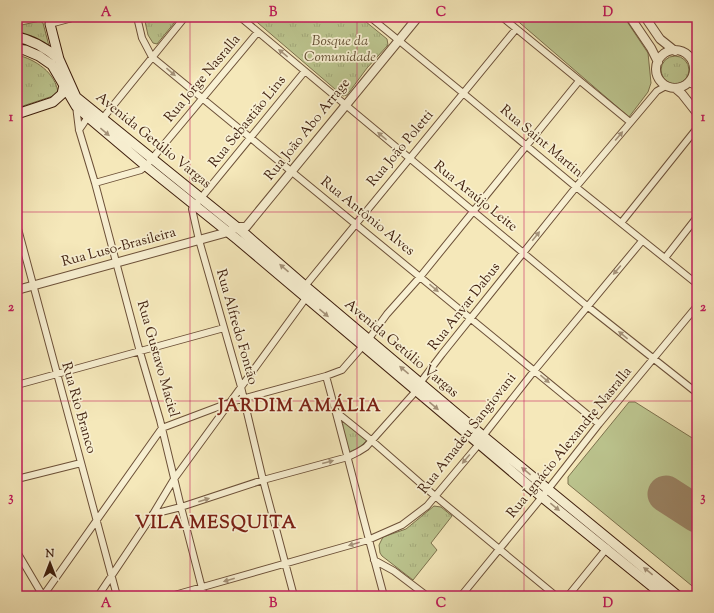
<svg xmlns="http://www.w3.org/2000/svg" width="714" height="613" font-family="'Sorts Mill Goudy',serif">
  <defs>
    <pattern id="park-tufts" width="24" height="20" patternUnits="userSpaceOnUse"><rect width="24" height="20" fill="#bcc58f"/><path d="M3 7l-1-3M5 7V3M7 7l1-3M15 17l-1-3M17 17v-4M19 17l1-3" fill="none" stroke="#a3a97a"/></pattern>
  </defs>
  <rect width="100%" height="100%" fill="#f5e8ba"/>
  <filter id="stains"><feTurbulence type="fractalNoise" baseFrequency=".005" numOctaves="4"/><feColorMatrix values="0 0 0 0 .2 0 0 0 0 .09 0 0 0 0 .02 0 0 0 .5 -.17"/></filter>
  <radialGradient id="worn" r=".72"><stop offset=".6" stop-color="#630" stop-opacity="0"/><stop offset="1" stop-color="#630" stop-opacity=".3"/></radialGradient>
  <path fill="#bcc58f" stroke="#7d724e" d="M513,17H624L648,53L651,83L648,92L629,117Z
    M629,402H635L697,441V495L672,479L668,478L653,500L652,505L697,534V590L568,484V477Z"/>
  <path fill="url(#park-tufts)" stroke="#7d724e" d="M144,17H179L157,44L153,43L148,35Z
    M251,17H360L387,39L388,45L367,68L347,95L343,96Z
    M40,21L43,23L49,46L31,36L17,33V26Z
    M17,55C35,59 56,73 58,93L56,95L17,108Z
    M661 70a14 14 0 1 1 28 0a14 14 0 1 1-28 0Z
    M340,418L367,440L360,447L349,452Z
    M434,506L441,507L452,516L431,543L437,550L413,580L382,556L380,553L379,545L383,537L406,529Z"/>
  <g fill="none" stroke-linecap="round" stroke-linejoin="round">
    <path stroke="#9a8364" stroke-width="37" d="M666,494L697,514"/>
    <g stroke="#6c5038" stroke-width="8">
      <path id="minor" d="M137,17L142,38L152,57L599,424
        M240,17L587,306L697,393
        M370,17L463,93L576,187L697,284
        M502,17L630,122
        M50,24L76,17
        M76,106L79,130L95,183L140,352L160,420L181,507L204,596
        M103,118L185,17
        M79,130L88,117
        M95,183L141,170L146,166L257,33
        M621,223L697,128
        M17,225L117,596
        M665,258L697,217
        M305,286L516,29
        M326,376C346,449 364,523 384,596
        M17,385L224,328
        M335,411L371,440L435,496L556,596
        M17,479L81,463
        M153,514L181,507L263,480L348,457L358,452L366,447L416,391L420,383L442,354L576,187L657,91L666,86
        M17,552L43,596L162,428L231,402L326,376L342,370L368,340L387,314L420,277L579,81
        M374,560L394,571L427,596
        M98,596L153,514L174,479L306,298
        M171,596L368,540L402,525L427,506L479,444L483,436L534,371L642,241
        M294,596L263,480L241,387L199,240L192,209L305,71
        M461,596L542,497L599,424L697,306
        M568,596L607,548"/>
    </g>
    <g stroke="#6c5038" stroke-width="10">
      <path id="tertiary" d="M630,17L651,48L658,62
        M645,17L660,39L675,51
        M656 69a19 19 0 1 1 38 0a19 19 0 1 1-38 0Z
        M689,82L696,85L697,88
        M675,88L682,94L697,113
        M17,290L228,232L236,227H246L418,17"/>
    </g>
    <g stroke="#3e1e0d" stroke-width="11">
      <path id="secondary" d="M50,24L59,59L76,97L244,233L305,286L483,436L678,596
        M17,37C33,40 47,49 59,59
        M17,49L25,50L39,56L52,65L76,106L88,117L146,166L238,240L542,497L664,596
        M17,114L53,102L62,94L64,85"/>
    </g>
    <use href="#minor" stroke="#f8f0d2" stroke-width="6"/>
    <use href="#tertiary" stroke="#f8f0d2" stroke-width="8"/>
    <use href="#secondary" stroke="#f8f0d2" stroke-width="9"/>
  </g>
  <defs><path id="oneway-solid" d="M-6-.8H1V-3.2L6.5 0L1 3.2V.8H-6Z"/></defs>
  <g fill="#a49279">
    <use href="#oneway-solid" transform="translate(283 53) rotate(-141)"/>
    <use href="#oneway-solid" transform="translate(171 72) rotate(40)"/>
    <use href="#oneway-solid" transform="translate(105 132) rotate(40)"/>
    <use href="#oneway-solid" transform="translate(382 136) rotate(-140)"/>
    <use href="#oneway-solid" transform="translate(619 136) rotate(-50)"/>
    <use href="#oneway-solid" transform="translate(536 236) rotate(-51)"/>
    <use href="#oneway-solid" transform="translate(284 268) rotate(-139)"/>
    <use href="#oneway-solid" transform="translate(617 270) rotate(130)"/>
    <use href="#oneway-solid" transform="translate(434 288) rotate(40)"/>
    <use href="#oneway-solid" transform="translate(324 313) rotate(40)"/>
    <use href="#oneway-solid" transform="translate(623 335) rotate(-141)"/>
    <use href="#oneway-solid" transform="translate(404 370) rotate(-140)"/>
    <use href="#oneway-solid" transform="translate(545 379) rotate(40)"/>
    <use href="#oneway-solid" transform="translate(434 406) rotate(40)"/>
    <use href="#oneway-solid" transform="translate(466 459) rotate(130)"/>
    <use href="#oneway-solid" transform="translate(328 462) rotate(-15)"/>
    <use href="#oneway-solid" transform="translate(526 471) rotate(-141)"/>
    <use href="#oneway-solid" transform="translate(204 500) rotate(-18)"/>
    <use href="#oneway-solid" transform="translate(555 507) rotate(39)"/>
    <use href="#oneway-solid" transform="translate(354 544) rotate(164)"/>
    <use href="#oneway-solid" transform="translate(648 571) rotate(-141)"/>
    <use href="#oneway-solid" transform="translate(229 580) rotate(164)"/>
  </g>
  <path fill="none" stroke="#c2185b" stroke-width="1" stroke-opacity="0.55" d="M190,17V596M357,17V596M524,17V596M17,212H697M17,401H697"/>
  <g text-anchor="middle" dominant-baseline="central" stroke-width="3.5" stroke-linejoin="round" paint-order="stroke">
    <g font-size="14" font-style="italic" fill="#645034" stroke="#f8f0d2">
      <text x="340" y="42">Bosque da<tspan x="340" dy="16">Comunidade</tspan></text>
    </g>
    <g font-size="14" fill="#3e1e0d" stroke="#f8f0d2">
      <text transform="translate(203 79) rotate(-50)">Rua Jorge Nasralla</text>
      <text transform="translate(248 122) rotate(-51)">Rua Sebastião Lins</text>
      <text transform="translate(308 130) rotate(-51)">Rua João Abo Arrage</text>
      <text transform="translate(153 141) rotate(39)">Avenida Getúlio Vargas</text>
      <text transform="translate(541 142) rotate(40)">Rua Saint Martin</text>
      <text transform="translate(401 149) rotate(-50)">Rua João Poletti</text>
      <text transform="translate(475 197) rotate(39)">Rua Araújo Leite</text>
      <text transform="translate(367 217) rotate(39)">Rua Antônio Alves</text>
      <text transform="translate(119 248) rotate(-15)">Rua Luso-Brasileira</text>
      <text transform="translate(465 307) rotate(-52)">Rua Anvar Dabus</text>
      <text transform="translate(236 327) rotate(74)">Rua Alfredo Fontão</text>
      <text transform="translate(401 349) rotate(40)">Avenida Getúlio Vargas</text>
      <text transform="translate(157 359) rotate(74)">Rua Gustavo Maciel</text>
      <text transform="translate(78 408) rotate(74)">Rua Rio Branco</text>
      <text transform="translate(468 434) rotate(-52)">Rua Amadeu Sangiovani</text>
      <text transform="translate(570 443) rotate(-51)">Rua Ignácio Alexandre Nasralla</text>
    </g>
    <g font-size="18" font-weight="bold" letter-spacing="1" fill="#7a1f14" stroke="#f8f0d2">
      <text x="300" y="407">JARDIM AMÁLIA</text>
      <text x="216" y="524">VILA MESQUITA</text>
    </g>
  </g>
  <rect width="714" height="613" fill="none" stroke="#f5e8ba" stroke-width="44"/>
  <g transform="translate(50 563)" stroke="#f8f0d2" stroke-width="3" paint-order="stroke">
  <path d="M0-3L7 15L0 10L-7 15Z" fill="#3e1e0d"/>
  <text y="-6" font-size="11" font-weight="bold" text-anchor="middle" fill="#3e1e0d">N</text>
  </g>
  <rect x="22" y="22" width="670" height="569" fill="none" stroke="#c2185b" stroke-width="1.5"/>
  <g font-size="13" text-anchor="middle" font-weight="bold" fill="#c2185b">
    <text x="106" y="16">A</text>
    <text x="273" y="16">B</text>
    <text x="441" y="16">C</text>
    <text x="608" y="16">D</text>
    <text x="11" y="121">1</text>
    <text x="703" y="121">1</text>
    <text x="11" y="311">2</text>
    <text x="703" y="311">2</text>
    <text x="11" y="501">3</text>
    <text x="703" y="501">3</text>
    <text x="106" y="607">A</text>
    <text x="273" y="607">B</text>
    <text x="441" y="607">C</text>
    <text x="608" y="607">D</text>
  </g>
  <rect width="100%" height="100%" filter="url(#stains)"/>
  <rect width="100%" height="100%" fill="url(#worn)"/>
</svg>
